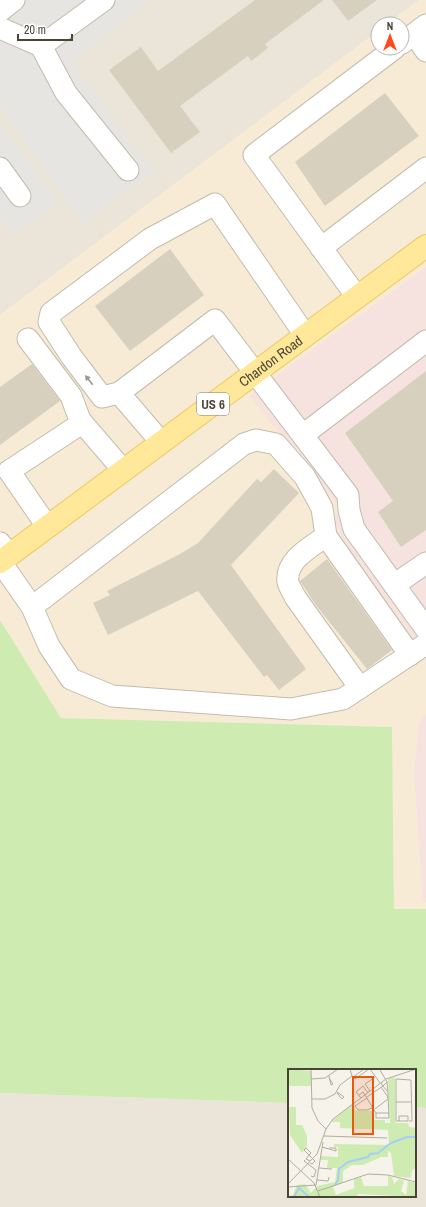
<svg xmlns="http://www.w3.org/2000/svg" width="426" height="1207" font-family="'Archivo Narrow',sans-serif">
  <rect width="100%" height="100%" fill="#f6f3ea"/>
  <path fill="#eae5d8" d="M0,0H419L387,24H378V31L0,315Z
    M0,1093L289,1103V1196H415V1107L426,1108V1207H0Z"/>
  <path fill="#f8ebd5" d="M419,0H426V909H394L392,727L61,718L0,620V315L378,31V48H402V24H387Z"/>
  <path fill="#f6e2de" d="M426,267V656L347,549L335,521L338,505L249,396Z
    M426,714V902H423L414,772L419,723Z"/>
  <path fill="#ceecb1" d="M0,620L61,718L392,727L394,909H426V1108L415,1107V1070H289V1103L0,1093Z"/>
  <path fill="#e7e5e2" d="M0,0H151L72,63L153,172L82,224L0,106Z
    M0,123L58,202L13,235L0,217Z"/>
  <path fill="#d8d0bf" d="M255,0H324L265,44L268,48L251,61L248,56L180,106L200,132L171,153L109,70L141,47L158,71Z
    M332,0H377L348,21Z
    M385,93L419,136L325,206L295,162Z
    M170,249L204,295L130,351L95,306Z
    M32,364L60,401L0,445V387Z
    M426,371V530L401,547L378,512L393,501L345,433Z
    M274,469L299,493L231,565L306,669L279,690L267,675L264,677L198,591L108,635L93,603L110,595L107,591L180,554L198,543L257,479L261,482Z
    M327,559L392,650L367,669L315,604L300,581Z"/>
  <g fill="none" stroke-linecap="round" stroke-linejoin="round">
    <g stroke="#c2bcac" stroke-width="23">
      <path id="minor" d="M0,11L14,0
        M0,28L41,46L104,0
        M414,34L426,51
        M402,43L426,25
        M41,46L66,93L128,170
        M0,168L20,196
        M321,248L426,168
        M357,297L254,155L395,48
        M305,335L215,204L150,239L51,313L49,322L71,356L102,397L119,393L215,320L348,495L349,510L354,529L426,629
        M28,339L71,396L80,420L123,470
        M119,393L161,442
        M303,435L426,341
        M47,526L9,471L82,423
        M326,536C311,547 285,560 288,582C289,587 293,592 295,597L360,688
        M0,543L9,555
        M0,561L32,607L49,646L71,679L112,696L291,709L343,699L426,644
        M394,585L426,563
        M32,607L244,444L256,440L276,444L305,477L322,508L326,536L410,655"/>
    </g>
    <g stroke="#eaca64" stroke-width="24">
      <g id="major">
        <path id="s1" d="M0,562L426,246"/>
      </g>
    </g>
    <use href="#minor" stroke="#fff" stroke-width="21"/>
    <use href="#major" stroke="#ffe89a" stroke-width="22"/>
  </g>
  <defs><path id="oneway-solid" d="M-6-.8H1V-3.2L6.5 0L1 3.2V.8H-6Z"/></defs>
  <use fill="#9b9891" href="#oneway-solid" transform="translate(89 380) rotate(-128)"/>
  <g text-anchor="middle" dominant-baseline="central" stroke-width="3" stroke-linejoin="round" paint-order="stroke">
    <rect fill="#fff" stroke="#807c73" stroke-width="1" x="197" y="393" width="32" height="22" rx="3"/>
    <g font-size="13" font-weight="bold" fill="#4a4437">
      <text x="213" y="404">US 6</text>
    </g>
    <g font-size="14" fill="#4a4437" stroke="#fff">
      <text stroke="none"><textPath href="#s1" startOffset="337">Chardon Road</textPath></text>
    </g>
  </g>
  <g transform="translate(288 1069)">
    <rect width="128" height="128" fill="#f6f3ea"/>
    <path d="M0,0L23,2L24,17H1ZM107,8V52L108,54H120L121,58L128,59V99L124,101L123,109L106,107L103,84L100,82V88H93L75,96H64L55,102V113L45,118L48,126L66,119V110L73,108L76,117H100V107L104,108L106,115L111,110L116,112L113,122L118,126L120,112L128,114V128L70,125L68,128H1L5,126L9,116L17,115L23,124L29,117L47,113L49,99H39L40,91H32L33,87L50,88V78H46V75L101,76L100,61L52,59V53H43L64,35L68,42H84V51H97V54H102L100,10ZM1,38H8V56H14L19,67V77L14,84L2,66Z" fill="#ceecb1"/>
    <path fill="none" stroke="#a5cff4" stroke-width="2" d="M47,116L50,111L51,100L60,93L80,88L82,85L90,84L103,74L119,68H128M6,128L11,119L21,128"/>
    <path fill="none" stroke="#b1ada2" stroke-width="1" d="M23,0L24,39L30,52L38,60M82,0L92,14M92,1L99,13L100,25L101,49H88V44H101M41,7L43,16L45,15L41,9M63,7L67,10L81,0M64,9L76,0M23,10L37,9L50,0M93,18L100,28L99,29M82,22L77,15L87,8M99,22L95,17L99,13M49,24L54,30L56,28L49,23M71,26L75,23L88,44M79,28L95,17L93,14M73,29L68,23L75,17L80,24M24,30H37L47,25L52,16L64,7L62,0M108,33H124M67,37L79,29M67,37L70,41H79L86,38M87,40L100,30M111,50V52H120V50M111,50V47H120V50M111,52H108V10L123,11L124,52H121M36,67L99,69M34,78L48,82V79H41M0,90L26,114L32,128M17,91L16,92L28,101L26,108L23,107M22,92L18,90L21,86L23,84L18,79L16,81L27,92L24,95L22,94M31,99L44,100M29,111L40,112L41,108M0,115L29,85L38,60L45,50L98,10L128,0M0,118L28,116L35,73M30,122L80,105L100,106L128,113M68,128H98"/>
    <path fill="#e8590c" fill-opacity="0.15" stroke="#e8590c" stroke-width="2" d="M65,8H85V65H65Z"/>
    <rect width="128" height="128" fill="none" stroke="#4a4437" stroke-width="2"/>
  </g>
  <g transform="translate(390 36)"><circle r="19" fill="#ffffff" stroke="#b7b4af"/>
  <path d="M0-3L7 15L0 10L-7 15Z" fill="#ff4918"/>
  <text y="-6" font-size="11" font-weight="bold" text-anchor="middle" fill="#4a4437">N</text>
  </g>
  <path d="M18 34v6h54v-6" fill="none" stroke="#4a4437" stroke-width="2"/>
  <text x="24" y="34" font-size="12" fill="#4a4437" stroke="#ffffff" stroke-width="3" paint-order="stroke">20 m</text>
</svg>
